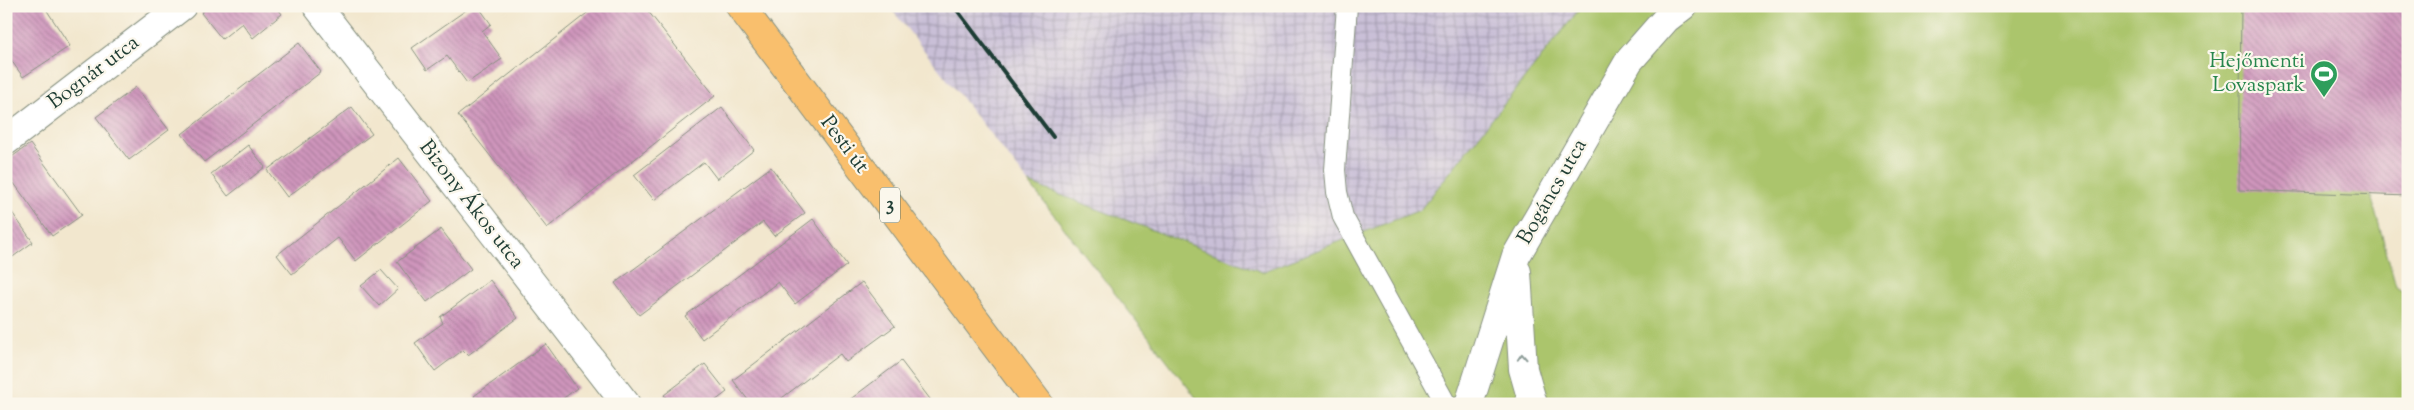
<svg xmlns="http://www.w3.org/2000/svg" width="2414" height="410" font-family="'Sorts Mill Goudy',serif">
  <defs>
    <pattern id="industrial-grid" width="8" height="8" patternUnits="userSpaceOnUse" patternTransform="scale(1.25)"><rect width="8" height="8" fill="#c9bfd7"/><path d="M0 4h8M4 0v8" fill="none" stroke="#a39caf"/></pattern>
    <pattern id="building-back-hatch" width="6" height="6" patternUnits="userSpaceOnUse" patternTransform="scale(1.25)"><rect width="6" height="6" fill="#cf95bc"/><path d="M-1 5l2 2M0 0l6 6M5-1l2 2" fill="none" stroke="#a77b9a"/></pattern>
  </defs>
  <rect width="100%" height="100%" fill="#fbf7ec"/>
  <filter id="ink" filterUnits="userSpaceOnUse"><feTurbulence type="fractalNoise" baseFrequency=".02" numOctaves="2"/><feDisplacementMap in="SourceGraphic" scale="10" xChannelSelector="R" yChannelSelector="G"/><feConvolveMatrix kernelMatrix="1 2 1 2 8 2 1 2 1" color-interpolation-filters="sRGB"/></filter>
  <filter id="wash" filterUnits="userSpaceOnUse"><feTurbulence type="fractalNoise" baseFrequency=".0096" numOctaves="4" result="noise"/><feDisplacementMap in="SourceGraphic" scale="20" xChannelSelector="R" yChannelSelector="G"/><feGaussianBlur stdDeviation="1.12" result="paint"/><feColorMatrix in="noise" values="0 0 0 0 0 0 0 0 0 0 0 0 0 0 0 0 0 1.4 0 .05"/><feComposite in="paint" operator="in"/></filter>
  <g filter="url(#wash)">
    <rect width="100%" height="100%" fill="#f2e7ce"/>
    <path fill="url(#industrial-grid)" d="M889,6H1588L1578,11L1420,210L1262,272L1029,183Z"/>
    <path fill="#abc56c" stroke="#658150" d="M1588,6H2373L2344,98L2396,286L2408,294V404H1201L1029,183L1262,272L1420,210L1578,11Z"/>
    <g id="blocks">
      <path fill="url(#building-back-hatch)" d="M6,6H44L70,46L23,77L6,53Z
        M209,6H276L282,14L253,38L242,23L222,39L201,13Z
        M472,6H478L491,24L482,31L502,59L467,83L447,56L427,70L412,48Z
        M596,6H644L715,96L547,228L458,115Z
        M2241,6H2408V196L2239,190Z
        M299,43L321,72L204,162L182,134Z
        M136,87L169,130L129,160L96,117Z
        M352,107L372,134L287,197L267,170Z
        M722,107L754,150L717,179L704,162L654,200L634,175Z
        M30,144L82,215L52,236L6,172V161Z
        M248,145L265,167L228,196L211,174Z
        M399,158L432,201L356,261L338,238L292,274L277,255Z
        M771,167L805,213L774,236L763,222L639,315L615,283Z
        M6,204L33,242L6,262Z
        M813,219L847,265L795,304L778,282L702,339L685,316Z
        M441,229L471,269L427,302L397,262Z
        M381,270L398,289L379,306L361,286Z
        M490,280L518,318L468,355L463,350L435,371L415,343L443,323L440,317Z
        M862,282L895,326L846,362L840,354L774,404H751L733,380Z
        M546,344L577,388L556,404H473L477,401L474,396Z
        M901,361L933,403L844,404Z
        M705,364L727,392L711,404H671L664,395Z"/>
    </g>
  </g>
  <g filter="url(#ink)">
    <use href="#blocks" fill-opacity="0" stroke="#889281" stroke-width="1"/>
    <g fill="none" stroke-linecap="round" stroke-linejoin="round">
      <g stroke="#889281" stroke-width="22">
        <path id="service" d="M1347,6L1335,170L1337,192L1343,217L1446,404"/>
      </g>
      <g stroke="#889281" stroke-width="30">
        <path id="minor" d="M317,6L626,404
          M6,141L182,6
          M1517,272L1523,369L1533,404
          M1469,404L1516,256L1629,61L1666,19L1683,6"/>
      </g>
      <g stroke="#889281" stroke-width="30">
        <path id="primary" d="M740,6L1039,404"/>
      </g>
      <use href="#service" stroke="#fff" stroke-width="20"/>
      <use href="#minor" stroke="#fff" stroke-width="28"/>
      <use href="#primary" stroke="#f9bf6d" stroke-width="28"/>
      <path stroke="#1f3d34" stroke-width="4" d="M954,6L1053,137"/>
    </g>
    <defs><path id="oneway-chevron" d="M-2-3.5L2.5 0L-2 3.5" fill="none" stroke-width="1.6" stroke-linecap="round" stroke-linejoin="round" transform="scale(1.25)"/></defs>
    <use stroke="#8f9e9a" href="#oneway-chevron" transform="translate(1522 357) rotate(-93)"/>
  </g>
  <defs>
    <g id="stadium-pin" transform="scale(1.4375)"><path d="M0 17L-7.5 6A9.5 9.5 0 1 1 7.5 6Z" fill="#2e9e5b" stroke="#fbf7ec"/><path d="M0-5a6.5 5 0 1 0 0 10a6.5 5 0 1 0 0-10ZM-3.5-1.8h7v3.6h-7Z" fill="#fff"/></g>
  </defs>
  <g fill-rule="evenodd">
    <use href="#stadium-pin" x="2324" y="74"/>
  </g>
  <g text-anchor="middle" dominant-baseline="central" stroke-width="4.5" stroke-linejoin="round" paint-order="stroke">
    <rect fill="#fbf7ec" stroke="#61756b" stroke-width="1" x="880" y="187.5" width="20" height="35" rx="4"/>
    <g font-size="20" font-weight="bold" fill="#1f3d34">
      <text x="890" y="205">3</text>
    </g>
    <g font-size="21" fill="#27864d" stroke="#fbf7ec" text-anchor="end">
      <text x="2305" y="62">Hejőmenti<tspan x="2305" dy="24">Lovaspark</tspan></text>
    </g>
    <g font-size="21" fill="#1f3d34" stroke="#fbf7ec">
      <text transform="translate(94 73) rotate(-37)">Bognár utca</text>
      <text transform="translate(844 145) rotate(53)">Pesti út</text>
      <text transform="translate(1553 192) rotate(-60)">Bogáncs utca</text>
      <text transform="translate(471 205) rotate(52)">Bizony Ákos utca</text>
    </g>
  </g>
  <rect width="2414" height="410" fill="none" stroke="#fbf7ec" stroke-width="25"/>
</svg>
